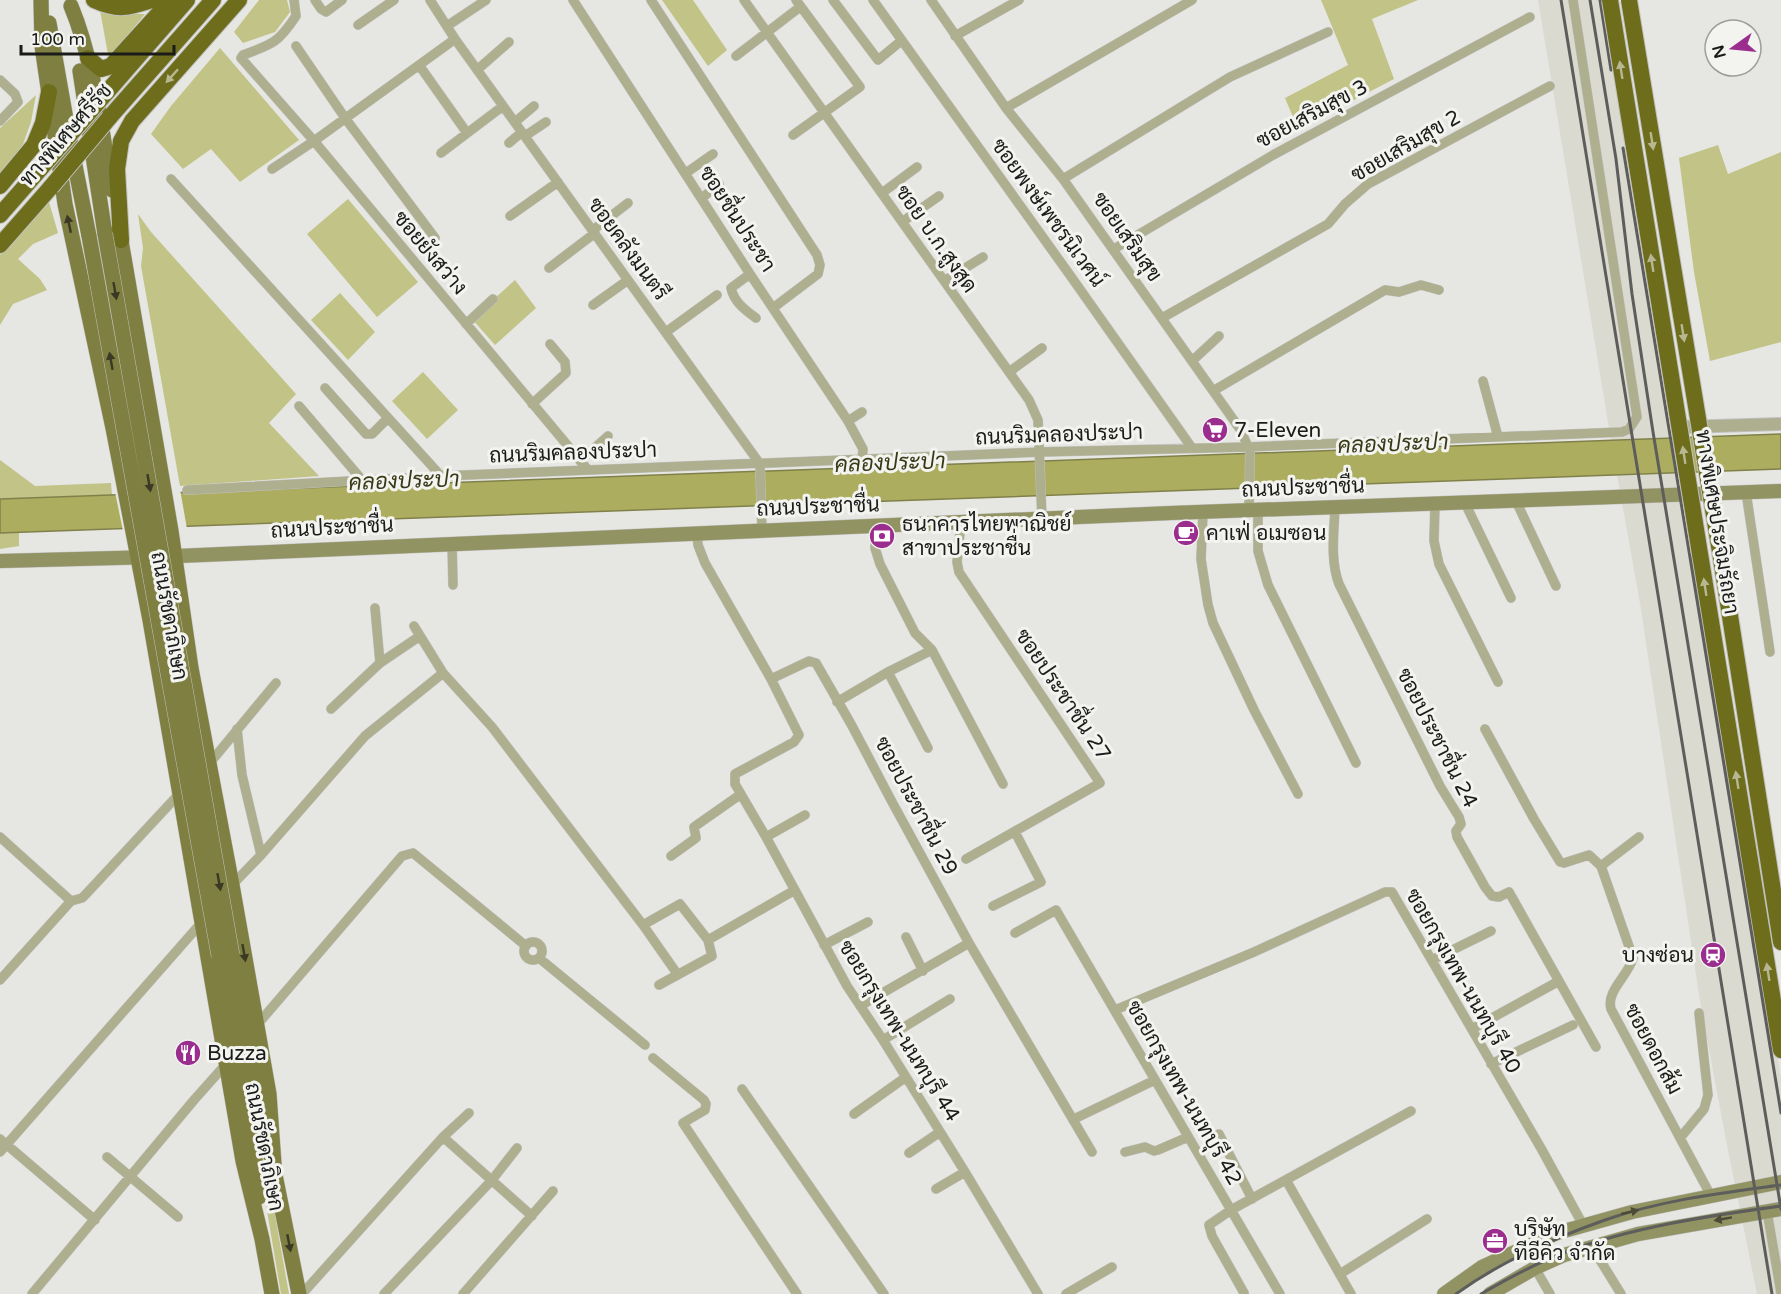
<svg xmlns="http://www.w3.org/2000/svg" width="1781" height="1294" font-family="'Varela Round',Sarabun,sans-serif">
  <rect width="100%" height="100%" fill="#e6e6e3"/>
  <path fill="#dadad0" d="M1538,0H1607L1676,437L1611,440Z
    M1681,473L1781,1077V1294H1757L1726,1140L1700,1001L1640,603L1617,475Z"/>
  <path fill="#c2c387" d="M259,0H287L290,12L275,32L243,43L234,32Z
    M662,0H693L727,50L708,66Z
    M1321,0H1418L1372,19L1394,79L1298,129L1285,98L1348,65Z
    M100,10L116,14H145L111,55L108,54L107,49Z
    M220,48L299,140L240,182L211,149L183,169L151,134L171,106Z
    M36,95L31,122L23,144L0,176V128Z
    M1718,145L1728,174L1781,152V342L1710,361L1694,272L1679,158Z
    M348,199L418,282L377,317L307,234Z
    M49,202L58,233L33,244L18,259L40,279L47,290L13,304L0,325V255L41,205Z
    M138,214L151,232L296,394L269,423L319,476L180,486L141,266L143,248Z
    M515,280L536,308L495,345L472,319Z
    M340,293L375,332L348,360L311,320Z
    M423,372L458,410L427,439L392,401Z
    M0,460L35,486L111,483L112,495L0,499Z
    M19,532V546L0,549V533Z
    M244,1074H247L260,1131L289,1294H281Z"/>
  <path fill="#acad5f" stroke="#80814a" stroke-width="1.5" d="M1781,434V469L0,533V499Z"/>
  <path fill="#e6e6e3" d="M180,489L187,529L123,531L115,492Z"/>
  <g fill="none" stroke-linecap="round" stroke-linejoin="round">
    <g stroke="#c1c1bf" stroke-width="10">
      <path id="minor" d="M294,0L296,16C278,43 273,44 243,55L241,58L314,141L588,470
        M315,0L321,9L326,12L342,0
        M430,0L455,39L760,464L762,531
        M573,0L750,274L848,421L863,449L862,461
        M651,0L817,255L820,265L818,274L773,308
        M744,0L1029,400L1038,420L1042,519
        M833,0L878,60L901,41
        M873,0L1072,278L1192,448
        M931,0L1006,108L1063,179L1240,429L1250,451L1249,511
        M358,25L394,0
        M447,26L486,0
        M955,36L1019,0
        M296,46L345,118L435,238
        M736,56L800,7
        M419,65L467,133
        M477,70L509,42
        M0,80L15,94L18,102L0,121
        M1006,108L1192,0
        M515,122L534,106
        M793,135L860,87L796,0
        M525,136L546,122
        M509,143L522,132
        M441,153L503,106
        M272,169L314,141L455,39
        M686,173L713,154
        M171,179L441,476
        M1063,179L1230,77L1328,32
        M882,193L917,167
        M702,198L719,184
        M510,216L558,182
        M902,222L939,196
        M593,230L628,203
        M1114,249L1273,155L1530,17
        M549,268L595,233
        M750,274L731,288C734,302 745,310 756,318
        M944,281L983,257
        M593,305L628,280
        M1162,318L1328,224L1345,204L1368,184L1550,86
        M466,324L493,299
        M666,332L717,295
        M1192,361L1219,336
        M1009,372L1042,348
        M1483,381L1498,437
        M325,388L366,434H372L388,418
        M1213,391L1385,290L1399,292L1421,285L1439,290
        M532,404L566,373L565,362L550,344
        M299,406L362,480
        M848,421L862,412
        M580,461L608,436
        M187,490L441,476L1041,452L1248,447L1622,432L1629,429L1637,417L1573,0
        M1746,492L1770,652
        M1516,501L1556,586
        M1465,503L1511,598
        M1435,504L1434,541L1439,564L1498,682
        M1335,508C1334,533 1330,560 1339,584L1440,786L1459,817L1461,824L1456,831L1457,837L1485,887L1492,896L1499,897L1509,892L1596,1047
        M1258,511V551L1268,585L1356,763
        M1203,513L1201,559L1208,605L1213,623L1254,710L1298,794
        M961,522L957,562L959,572L1100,783L966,859
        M877,526L875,548L880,564L915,633L932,650L1003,784
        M697,533L698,545L705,563L771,679L809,661L816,663L851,724L891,800L969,943L1092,1152
        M452,543L453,585
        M375,608L380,663L420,636
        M414,626L443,673L492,727L643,925L678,975
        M888,672L928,748
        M771,679L799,735L794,742L735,774V784L766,837L847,986L883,1040L965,1172L1038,1294
        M837,702L888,672L932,650
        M331,709L380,663
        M237,729L242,775L261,855
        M1485,729L1534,819L1560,862L1564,863L1589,855L1601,866L1633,958C1628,976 1606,991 1611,1009L1711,1196
        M209,764L276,683
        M0,837L71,901
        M766,837L805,815
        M671,856L696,838L694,827L741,794
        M1601,866L1639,837
        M232,885L261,855L365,736L443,673
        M993,906L1041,882L1015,832
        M643,925L680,904L708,940L795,890
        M1015,933L1056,910L1280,1294
        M906,937L923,971
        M524 951a9 9 0 1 1 18 0a9 9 0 1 1-18 0Z
        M824,945L868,922
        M539,958L645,1045
        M1432,960L1491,931
        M0,980L71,901L82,898L87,893L179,794
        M659,985L712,956L708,940
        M860,1006L969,943
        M1115,1010L1254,952L1385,892H1392L1542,1150L1583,1225
        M257,1025L402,856L413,853L526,946
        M1472,1029L1559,981
        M883,1040L950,999
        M653,1058L704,1100L706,1104L705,1110L683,1123L797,1294
        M1491,1064L1573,1025
        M742,1089L884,1294
        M854,1114L906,1077
        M1074,1119L1155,1080
        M1219,1134L1252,1199
        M443,1137L532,1216
        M1680,1138L1704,1109L1708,1095L1699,1013
        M0,1139L95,1220
        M0,1152L202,922
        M1125,1152L1145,1147L1154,1151L1158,1150L1188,1137
        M909,1153L940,1132
        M107,1157L178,1217
        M1286,1180L1351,1294
        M936,1189L965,1172
        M1767,1211L1781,1293
        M1592,1247L1621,1294
        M1535,1268L1550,1294
        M1340,1274L1427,1219
        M1244,1293L1212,1236L1209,1225L1231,1210L1411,1111
        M32,1294L194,1100L226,1064
        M302,1294L443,1137L469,1113
        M384,1294L492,1180L517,1148
        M463,1294L553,1191
        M1066,1294L1112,1267"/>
    </g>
    <g stroke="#c1c1bf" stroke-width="14">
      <path id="tertiary" d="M1683,427L1781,424"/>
    </g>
    <g stroke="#c1c1bf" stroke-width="15">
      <path id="secondary" d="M0,561L155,557L1171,513L1781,491
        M1444,1294L1482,1267L1557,1233L1632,1212L1781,1182
        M1490,1294L1535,1268L1564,1255L1638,1234L1781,1209"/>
    </g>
    <g stroke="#c1c1bf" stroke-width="16">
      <path id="primary" d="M41,0L42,46L65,204L113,428L150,620L243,1161L262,1239L272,1294
        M71,6C95,64 101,129 112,190
        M49,23L67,125L89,236
        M80,71L105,234
        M119,229L171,531L191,668L232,885L269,1094L274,1164
        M232,955L264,1123
        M219,956L255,1159L259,1197
        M271,1155L299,1294"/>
    </g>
    <g stroke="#c1c1bf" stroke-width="18">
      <path id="motorway" d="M94,0C118,11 128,8 152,0
        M88,58L101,69L111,66L171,0
        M107,92L187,0
        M109,118L213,0
        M0,186L34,145L43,123L49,92
        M0,215L42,167
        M121,240L117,169L121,141L132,121L239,0
        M0,245L51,187
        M1720,552L1781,942
        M1700,554L1781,1050"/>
    </g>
    <use href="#minor" stroke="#adaf8e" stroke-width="9"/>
    <use href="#tertiary" stroke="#adaf8e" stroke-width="12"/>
    <use href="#secondary" stroke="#929362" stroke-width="14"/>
    <use href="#primary" stroke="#7e7f40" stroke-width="15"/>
    <use href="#motorway" stroke="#6d6d1c" stroke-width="16"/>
    <path stroke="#5d5d5c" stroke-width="3" d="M1561,0L1772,1294
      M1590,0L1616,159L1632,294L1653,432L1781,1209
      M1600,0L1611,70
      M1623,148L1781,1113
      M1456,1294C1500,1262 1554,1238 1605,1220C1661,1200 1722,1193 1781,1185
      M1481,1294C1507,1279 1534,1264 1563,1253C1632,1227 1708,1216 1781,1206"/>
    <g stroke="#c1c1bf" stroke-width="16" stroke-linecap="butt">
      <path id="primary-bridge" d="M105,234L232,955
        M89,236L219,956"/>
    </g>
    <g stroke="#c1c1bf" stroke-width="18" stroke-linecap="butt">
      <path id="motorway-bridge" d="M1610,0L1700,554
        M1629,0L1720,552
        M42,167L107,92
        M51,187L109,118"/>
    </g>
    <use href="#primary-bridge" stroke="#7e7f40" stroke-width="15"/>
    <use href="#motorway-bridge" stroke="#6d6d1c" stroke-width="16"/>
  </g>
  <defs><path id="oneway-solid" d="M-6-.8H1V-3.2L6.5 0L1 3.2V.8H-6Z" transform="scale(1.5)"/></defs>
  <g fill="#b7b791">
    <use href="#oneway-solid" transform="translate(1621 70) rotate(-99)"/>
    <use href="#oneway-solid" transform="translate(172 76) rotate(132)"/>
    <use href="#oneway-solid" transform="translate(1652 141) rotate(81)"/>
    <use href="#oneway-solid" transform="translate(1652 263) rotate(-99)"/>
    <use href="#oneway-solid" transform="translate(1683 333) rotate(81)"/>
    <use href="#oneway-solid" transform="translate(1684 455) rotate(-99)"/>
    <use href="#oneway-solid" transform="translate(1705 587) rotate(-99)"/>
    <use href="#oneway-solid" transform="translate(1737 780) rotate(-99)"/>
    <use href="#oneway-solid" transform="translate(1768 972) rotate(-99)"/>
  </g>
  <g fill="#393925">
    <use href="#oneway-solid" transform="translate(69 224) rotate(-102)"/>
    <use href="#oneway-solid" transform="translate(115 291) rotate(80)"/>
    <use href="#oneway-solid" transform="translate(111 361) rotate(-100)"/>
    <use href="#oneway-solid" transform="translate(149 483) rotate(80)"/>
    <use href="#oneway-solid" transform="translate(219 882) rotate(80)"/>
    <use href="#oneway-solid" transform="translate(244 953) rotate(80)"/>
    <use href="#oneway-solid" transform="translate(289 1243) rotate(79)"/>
  </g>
  <g fill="#4b4b37">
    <use href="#oneway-solid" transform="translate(1630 1212) rotate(-13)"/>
    <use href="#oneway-solid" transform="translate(1723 1219) rotate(170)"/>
  </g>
  <defs>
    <g id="supermarket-disc" transform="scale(1.35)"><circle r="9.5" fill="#9a2d8d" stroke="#f3f4f0"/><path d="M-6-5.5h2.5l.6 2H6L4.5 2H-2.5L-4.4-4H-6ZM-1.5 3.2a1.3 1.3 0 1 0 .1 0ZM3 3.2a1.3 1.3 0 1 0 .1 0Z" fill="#fff"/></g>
    <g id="cafe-disc" transform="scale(1.35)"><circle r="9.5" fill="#9a2d8d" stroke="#f3f4f0"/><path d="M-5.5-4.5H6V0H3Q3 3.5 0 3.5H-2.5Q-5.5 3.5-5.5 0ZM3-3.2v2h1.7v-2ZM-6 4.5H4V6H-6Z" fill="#fff"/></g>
    <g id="bank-disc" transform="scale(1.35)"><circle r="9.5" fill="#9a2d8d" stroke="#f3f4f0"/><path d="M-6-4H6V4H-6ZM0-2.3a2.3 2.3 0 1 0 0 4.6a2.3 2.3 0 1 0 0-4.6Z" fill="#fff"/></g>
    <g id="station-disc" transform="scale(1.35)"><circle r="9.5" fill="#9a2d8d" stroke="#f3f4f0"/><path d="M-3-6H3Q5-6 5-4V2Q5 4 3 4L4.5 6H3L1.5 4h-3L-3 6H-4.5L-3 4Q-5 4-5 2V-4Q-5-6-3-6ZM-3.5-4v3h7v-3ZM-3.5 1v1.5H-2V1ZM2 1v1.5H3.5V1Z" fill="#fff"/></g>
    <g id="restaurant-disc" transform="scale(1.35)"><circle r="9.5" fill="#9a2d8d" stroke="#f3f4f0"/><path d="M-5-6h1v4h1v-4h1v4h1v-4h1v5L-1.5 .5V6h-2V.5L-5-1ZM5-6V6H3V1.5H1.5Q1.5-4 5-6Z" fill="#fff"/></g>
    <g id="office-disc" transform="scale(1.35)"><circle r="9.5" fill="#9a2d8d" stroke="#f3f4f0"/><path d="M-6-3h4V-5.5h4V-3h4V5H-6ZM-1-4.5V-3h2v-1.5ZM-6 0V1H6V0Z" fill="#fff"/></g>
  </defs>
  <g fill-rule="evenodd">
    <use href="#supermarket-disc" x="1215" y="430"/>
    <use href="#cafe-disc" x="1186" y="533"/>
    <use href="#bank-disc" x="882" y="536"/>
    <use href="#station-disc" x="1713" y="955"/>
    <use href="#restaurant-disc" x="188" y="1053"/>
    <use href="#office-disc" x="1495" y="1241"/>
  </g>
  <g text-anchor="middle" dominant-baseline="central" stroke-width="6" stroke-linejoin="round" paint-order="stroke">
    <g font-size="21" fill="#1b1b1a" stroke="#f3f4f0">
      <text transform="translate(1312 114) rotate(-28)">ซอยเสริมสุข 3</text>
      <text transform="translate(66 135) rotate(-49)">ทางพิเศษศรีรัช</text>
      <text transform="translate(1406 146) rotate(-30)">ซอยเสริมสุข 2</text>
      <text transform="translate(1048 213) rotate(54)">ซอยพงษ์เพชรนิเวศน์</text>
      <text transform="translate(737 219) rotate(57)">ซอยชื่นประชา</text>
      <text transform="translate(1127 237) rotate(55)">ซอยเสริมสุข</text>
      <text transform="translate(936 239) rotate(55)">ซอย บ.ก.สูงสุด</text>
      <text transform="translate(628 249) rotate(54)">ซอยคลังมนตรี</text>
      <text transform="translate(430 253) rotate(50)">ซอยยังสว่าง</text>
      <text transform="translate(1059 435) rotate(-2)">ถนนริมคลองประปา</text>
      <text transform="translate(573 453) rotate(-2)">ถนนริมคลองประปา</text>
      <text transform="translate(1303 488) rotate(-2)">ถนนประชาชื่น</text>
      <text transform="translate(818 507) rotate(-2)">ถนนประชาชื่น</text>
      <text transform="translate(1717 522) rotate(81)">ทางพิเศษประจิมรัถยา</text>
      <text transform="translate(332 528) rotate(-3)">ถนนประชาชื่น</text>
      <text transform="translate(169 616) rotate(80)">ถนนรัชดาภิเษก</text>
      <text transform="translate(1063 695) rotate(56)">ซอยประชาชื่น 27</text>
      <text transform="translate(1437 738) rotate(63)">ซอยประชาชื่น 24</text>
      <text transform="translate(916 806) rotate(62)">ซอยประชาชื่น 29</text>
      <text transform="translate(1463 981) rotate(60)">ซอยกรุงเทพ-นนทบุรี 40</text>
      <text transform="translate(899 1031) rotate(58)">ซอยกรุงเทพ-นนทบุรี 44</text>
      <text transform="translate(1653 1049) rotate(62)">ซอยดอกส้ม</text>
      <text transform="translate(1184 1093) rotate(60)">ซอยกรุงเทพ-นนทบุรี 42</text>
      <text transform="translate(264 1147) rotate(79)">ถนนรัชดาภิเษก</text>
    </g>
    <g font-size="21" fill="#1b1b1a" stroke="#f3f4f0" text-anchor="start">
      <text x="1234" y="430">7-Eleven</text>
      <text x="902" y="524">ธนาคารไทยพาณิชย์<tspan x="902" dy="24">สาขาประชาชื่น</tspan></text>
      <text x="1206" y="533">คาเฟ่ อเมซอน</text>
      <text x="1694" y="955" text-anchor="end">บางซ่อน</text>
      <text x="207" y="1053">Buzza</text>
      <text x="1514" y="1229">บริษัท<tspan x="1514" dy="24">ทีอีคิว จำกัด</tspan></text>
    </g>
    <g font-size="22" font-style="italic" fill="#393917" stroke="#f3f4f0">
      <text transform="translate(1393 444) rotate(-2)">คลองประปา</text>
      <text transform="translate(890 463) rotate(-2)">คลองประปา</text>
      <text transform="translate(404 481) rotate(-2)">คลองประปา</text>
    </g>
  </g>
  <g transform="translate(1733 48) rotate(255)"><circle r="28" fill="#f3f4f0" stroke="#9d9d9a" stroke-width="1.5"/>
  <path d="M0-4.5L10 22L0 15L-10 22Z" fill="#9a2d8d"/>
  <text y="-9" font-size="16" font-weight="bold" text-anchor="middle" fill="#1b1b1a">N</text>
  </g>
  <path d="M21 45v9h153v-9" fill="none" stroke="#1b1b1a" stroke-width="3"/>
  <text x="30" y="45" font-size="18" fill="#1b1b1a" stroke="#f3f4f0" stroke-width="4.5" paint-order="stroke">100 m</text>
</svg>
